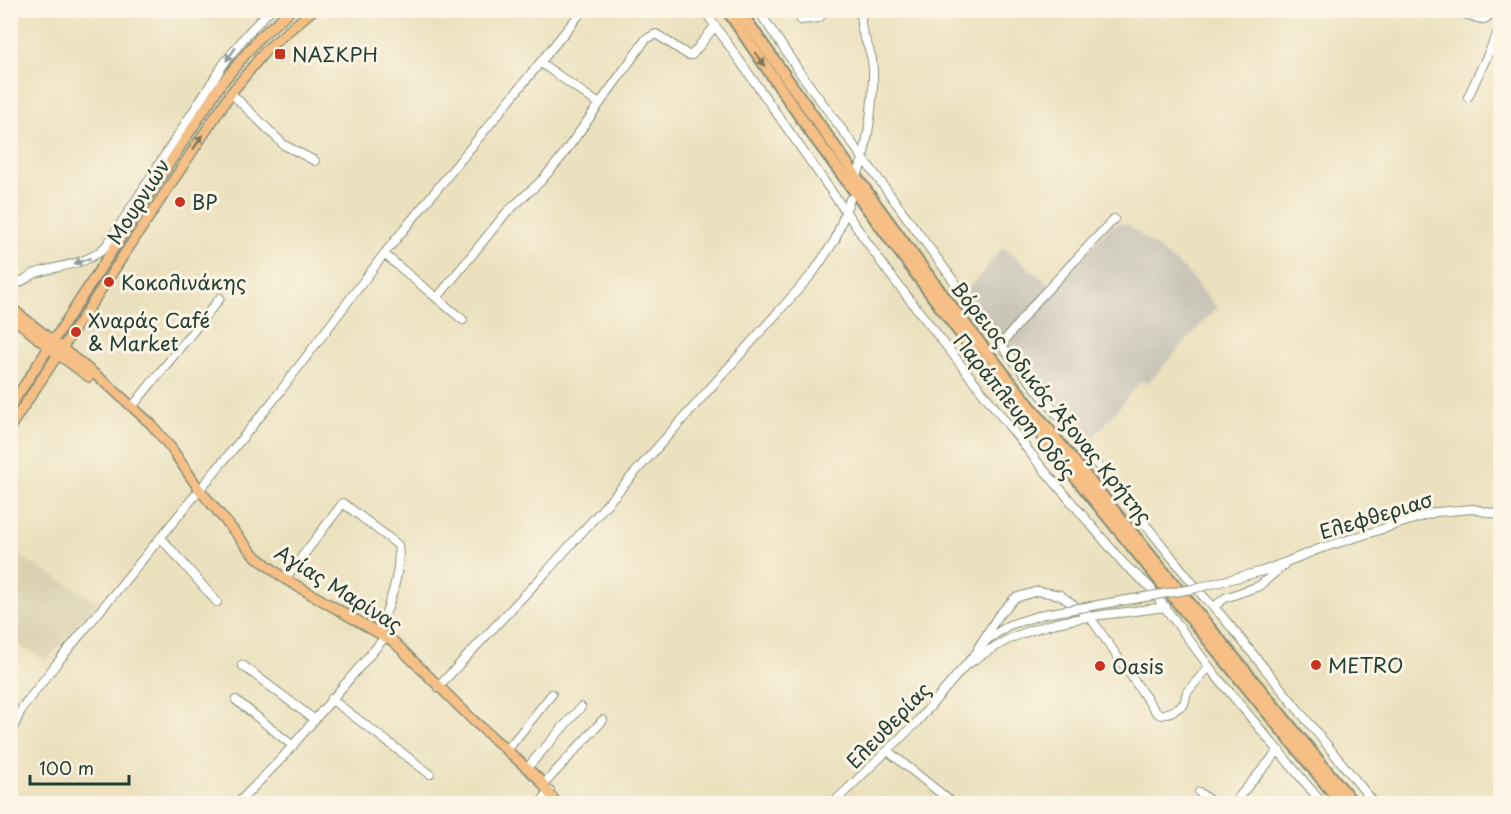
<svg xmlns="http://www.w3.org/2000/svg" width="1511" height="814" font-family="'Playpen Sans',sans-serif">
  <rect width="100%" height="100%" fill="#fcf5e5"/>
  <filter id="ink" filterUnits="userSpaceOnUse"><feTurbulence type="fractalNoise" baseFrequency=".0167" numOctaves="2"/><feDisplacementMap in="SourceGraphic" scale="12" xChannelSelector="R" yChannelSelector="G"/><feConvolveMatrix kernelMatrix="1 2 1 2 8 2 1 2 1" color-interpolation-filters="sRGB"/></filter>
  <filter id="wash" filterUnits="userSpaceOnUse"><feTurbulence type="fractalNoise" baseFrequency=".008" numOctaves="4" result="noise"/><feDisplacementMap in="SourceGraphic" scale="24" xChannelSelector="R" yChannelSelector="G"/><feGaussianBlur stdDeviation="1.35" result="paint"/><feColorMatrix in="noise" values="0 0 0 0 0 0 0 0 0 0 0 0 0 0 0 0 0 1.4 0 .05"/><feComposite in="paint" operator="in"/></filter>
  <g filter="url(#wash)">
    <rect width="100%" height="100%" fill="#ebe1be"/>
    <path fill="#dad1b2" d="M11,551L97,602L46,661L11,641Z"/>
    <path fill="#c8c4b8" d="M1119,223L1127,224L1185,270L1217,307L1148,383L1141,381L1090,442L1007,344L967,291L1003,247L1055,289L1111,225Z"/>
  </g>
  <g filter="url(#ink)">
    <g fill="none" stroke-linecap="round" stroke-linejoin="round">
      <g stroke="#858f79" stroke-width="10">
        <path id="minor" d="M704,10L888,272L1039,464L1125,565L1149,586L1216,676L1323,804
          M758,10L801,74L1001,345L1203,596L1222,616L1375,804
          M1458,10C1461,13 1480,20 1484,19C1488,18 1490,14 1491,10
          M801,20L819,18L825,10
          M541,63L599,104
          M231,93L284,145L315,161
          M1468,97L1500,28
          M859,171C868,145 876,87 872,60C869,42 856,29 863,10
          M384,254L463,320
          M10,286C20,284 27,277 36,273C62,264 87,266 107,245L225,62L248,33L270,10
          M437,298L506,213L541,181L560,159L646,39L656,34L688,55H692L715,26
          M1001,345L1035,303L1114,219
          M132,407L220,298
          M161,538L217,602
          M1263,571L1319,549L1436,512L1473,509L1500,515
          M285,579L343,503L398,545C402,573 389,607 378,632
          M1214,607L1225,598L1259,586L1283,566
          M978,648L998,616L1015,598L1038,591L1060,595L1090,617L1156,712L1161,715L1173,711L1184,704L1187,692L1209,667
          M968,664C983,654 999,643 1016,636C1063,616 1116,614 1166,607
          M242,665L315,720
          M438,687L549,569L813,273L835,240L850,199
          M331,699L430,774
          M236,700L293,746
          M10,735L22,708L57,663L272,402L384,254L583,10
          M507,750L552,694
          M888,751L954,804
          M527,768L581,707
          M544,784L603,720
          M1199,792L1214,804
          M237,804L282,758L386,636
          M539,804L550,791
          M832,804L916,723L988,639L1009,625L1044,614
          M1236,804L1237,799L1279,750"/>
      </g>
      <g stroke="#858f79" stroke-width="12">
        <path id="major" d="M10,307L107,384L151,424L171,448L199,489L253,554L285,579L394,642L474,721L539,779L557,804
          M10,315L48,347L89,377
          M10,407L221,84L259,38L291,10
          M10,427L231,93L267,49L313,10"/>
      </g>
      <g stroke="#858f79" stroke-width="14">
        <path id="highway" d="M727,10L812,134L983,364L1342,804
          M739,10C821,127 902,245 991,357C1109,508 1233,655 1354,804"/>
      </g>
      <use href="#minor" stroke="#fff" stroke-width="8"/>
      <use href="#major" stroke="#f5bf86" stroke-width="9"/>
      <use href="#highway" stroke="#f5bf86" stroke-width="10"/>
      <g stroke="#858f79" stroke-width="10" stroke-linecap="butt">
        <path id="minor-bridge" d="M1044,614L1192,589L1263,571"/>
      </g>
      <use href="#minor-bridge" stroke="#fff" stroke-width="8"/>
    </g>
    <defs><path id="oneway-solid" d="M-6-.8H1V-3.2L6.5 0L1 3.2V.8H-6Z" transform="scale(1.5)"/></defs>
    <g fill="#8f9e9a">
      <use href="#oneway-solid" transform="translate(231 54) rotate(126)"/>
      <use href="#oneway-solid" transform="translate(82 261) rotate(160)"/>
    </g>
    <g fill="#7f7859">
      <use href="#oneway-solid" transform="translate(760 59) rotate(55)"/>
      <use href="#oneway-solid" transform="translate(198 142) rotate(-57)"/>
    </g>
  </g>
  <g fill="#c8321e" stroke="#fcf5e5" stroke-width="2">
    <rect x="274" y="48" width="12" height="12" rx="3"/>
    <circle cx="180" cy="202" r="6"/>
    <circle cx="109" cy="282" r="6"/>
    <circle cx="76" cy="332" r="6"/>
    <circle cx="1316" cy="665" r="6"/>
    <circle cx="1100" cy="666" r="6"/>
  </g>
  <g text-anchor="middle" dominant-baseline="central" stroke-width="6" stroke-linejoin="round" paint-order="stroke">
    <g font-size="20" fill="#1f3d34" stroke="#fcf5e5" text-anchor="start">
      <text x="292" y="54">ΝΑΣΚΡΗ</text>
      <text x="192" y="202">BP</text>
      <text x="121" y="282">Κοκολινάκης</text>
      <text x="88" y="320">Χναράς Café<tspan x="88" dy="23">&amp; Market</tspan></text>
      <text x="1328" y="665">METRO</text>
      <text x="1112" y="666">Oasis</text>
    </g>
    <g font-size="20" fill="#1f3d34" stroke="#fcf5e5">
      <text transform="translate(138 201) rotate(-57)">Μουρνιών</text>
      <text transform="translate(1052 402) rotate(51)">Βόρειος Οδικός Άξονας Κρήτης</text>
      <text transform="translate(1015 406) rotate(51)">Παράπλευρη Οδός</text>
      <text transform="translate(1376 515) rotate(-17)">Ελεφθεριασ</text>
      <text transform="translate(339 588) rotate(32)">Αγίας Μαρίνας</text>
      <text transform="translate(888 725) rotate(-46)">Ελευθερίας</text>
    </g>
  </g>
  <rect width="1511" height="814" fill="none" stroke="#fcf5e5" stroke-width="36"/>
  <path d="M30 775v9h99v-9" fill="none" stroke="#1f3d34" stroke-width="3"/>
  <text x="39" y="775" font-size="18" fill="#1f3d34" stroke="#fcf5e5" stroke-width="4.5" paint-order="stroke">100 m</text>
</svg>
